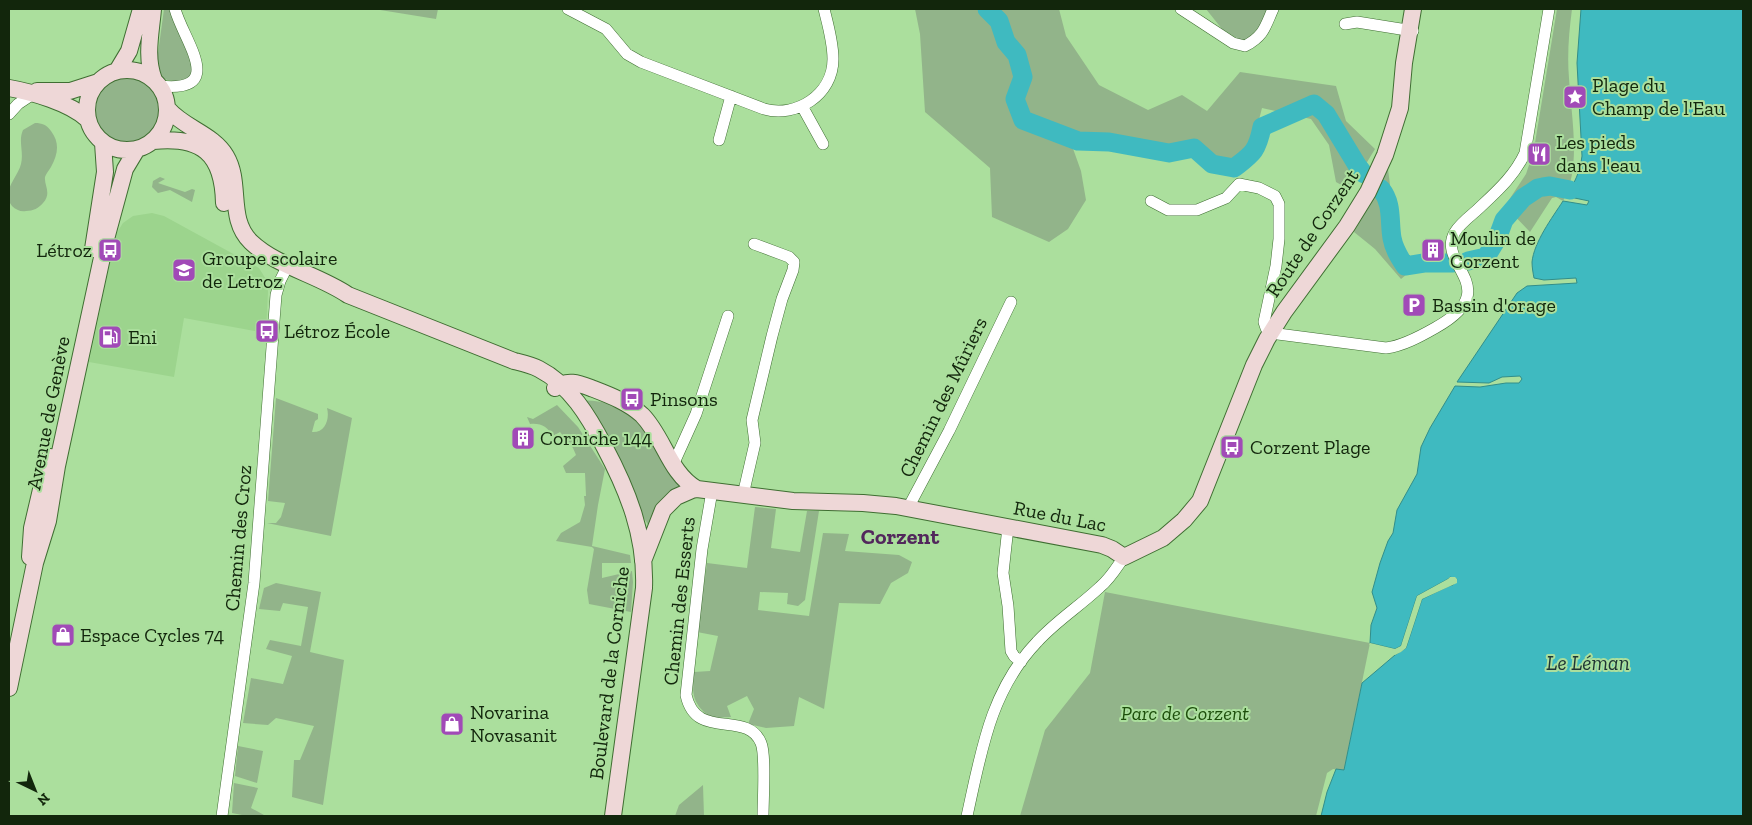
<svg xmlns="http://www.w3.org/2000/svg" width="1752" height="825" font-family="'Zilla Slab',serif">
  <rect width="100%" height="100%" fill="#abdf9d"/>
  <path fill="#9cd48d" d="M152,213L164,216L259,268L267,281L268,292L266,333L184,318L174,377L89,362L116,234L123,223L133,216Z"/>
  <path fill="#92b48a" d="M164,9H172L194,60V72L185,82C161,80 162,81 153,59L158,53Z
    M374,9H438L436,19Z
    M915,9H1059L1066,36L1099,85L1148,110L1182,95L1207,111L1240,72L1336,86L1346,121L1375,149L1350,190L1336,182L1329,145L1311,119L1262,108L1253,143L1232,163L1215,159L1071,143L1081,171L1086,200L1068,229L1049,242L992,217L990,168L925,112L920,34Z
    M1206,9H1268L1258,30L1243,42L1222,29Z
    M1557,9H1572C1569,32 1567,55 1569,78C1571,116 1582,167 1563,201L1556,197L1552,198L1530,232L1505,206L1526,174L1530,162L1543,165L1548,147L1535,143Z
    M94 110a33 33 0 1 1 66 0a33 33 0 1 1-66 0Z
    M35,123C42,123 47,125 51,131C60,143 58,154 51,167C49,170 46,174 45,177C44,186 52,193 43,203C39,208 33,211 26,211C21,212 16,210 12,206C0,192 18,177 21,164C24,152 18,141 23,130Z
    M1388,169L1396,233L1404,257H1452L1458,268L1412,270L1401,279L1375,249L1354,232L1377,193Z
    M160,177L165,179L158,183L185,192L192,189L195,190L192,202L170,190L158,193L152,187L153,181Z
    M276,398L318,414V419L315,421L312,432C325,433 330,419 327,408L352,418L331,536L267,523H276L281,517L285,503L268,501Z
    M582,400C596,401 611,402 624,408C643,415 672,468 684,487L650,528L640,512Z
    M557,405L578,427L605,469L598,505L592,546L630,555L631,563H602V578L632,571L633,582L631,612L589,604L587,590L594,549L592,547L556,541L561,533L580,522L585,505L584,496H586L585,473H566L563,466L576,455L573,448L560,432L553,436C547,427 542,423 530,424L527,417L533,419Z
    M755,507L776,509L771,548L800,552L807,511H819L805,600L798,606L787,604L788,593L760,592L758,610L809,616L823,533L849,534L845,551L899,555L912,562L908,573L891,583L880,604L839,603L824,709L799,697L794,726L766,728L748,724L754,709L747,696L727,706L731,717L711,718C692,703 692,695 694,672L710,671L718,636L697,632L707,563L747,568Z
    M276,583L321,592L310,652L344,660L323,805L292,797L294,760H300L314,726L276,718L268,725L243,723L251,678L283,684L292,656L266,649L270,640L301,646L308,607L283,603L280,611L259,609L264,588Z
    M1105,592L1370,643L1344,770L1333,769L1327,773L1316,816H1020L1045,730L1090,673Z
    M238,746L263,751L257,783L235,776Z
    M234,783L258,788L251,808L264,815L263,816H247L232,813Z
    M703,785L704,816H675L679,805Z"/>
  <path fill="#3fbac0" stroke="#328e8a" d="M1581,9H1743V816H1321L1327,792L1336,769L1344,770L1362,683L1395,655L1406,648L1422,599L1449,586L1453,585L1457,579L1450,577L1448,579L1417,596L1401,646L1395,649L1370,643L1371,625L1377,608L1372,592L1380,563L1388,541L1393,533L1397,510L1417,474L1421,447L1430,428L1455,386L1480,387L1506,383H1519L1522,379L1520,376L1502,377L1489,383L1457,382L1517,293L1527,286L1577,283L1576,278L1544,280L1534,278C1533,273 1532,267 1532,262C1534,242 1552,218 1563,201L1587,205L1589,201L1565,196C1575,184 1580,171 1582,156L1577,63Z"/>
  <path fill="#abdf9d" d="M1450,577H1455L1457,579V583L1422,599L1406,648L1401,652L1395,655L1392,654L1402,648L1395,651L1369,645L1370,643L1395,649L1401,646L1417,596L1448,579Z"/>
  <g fill="none" stroke-linecap="round" stroke-linejoin="round">
    <path stroke="#3fbac0" stroke-width="19" d="M987,9L999,21L1006,42L1017,55L1023,77L1015,99L1023,120L1078,141L1109,142L1169,153L1194,148L1212,164L1234,168C1252,154 1257,152 1262,127L1314,104L1326,114L1357,165L1364,174
      M1381,189C1393,204 1389,221 1392,238C1394,249 1399,257 1405,266L1424,263H1453
      M1468,261L1486,257L1497,239L1504,220L1523,198L1538,188L1543,187L1550,186L1570,190"/>
    <g stroke="#3f6e32" stroke-width="12">
      <path id="street" d="M568,9L606,29L627,54L641,62L764,109C796,118 833,95 833,59C833,42 828,25 824,9
        M1181,9L1233,43L1245,46C1264,36 1265,27 1273,9
        M1345,24L1357,22L1413,31
        M160,86C228,93 183,40 175,9
        M802,106L823,144
        M9,114L18,104L33,94
        M719,140L731,96
        M1151,201L1168,210H1197L1226,198L1239,184L1259,188L1275,196L1279,204V239L1276,266L1264,322L1266,328L1278,334L1386,348C1403,346 1421,336 1435,328C1507,288 1435,265 1455,232C1460,224 1469,217 1476,211C1495,193 1514,177 1525,153L1549,9
        M673,465L696,414L728,316
        M712,491L702,549L686,695C696,742 747,709 761,743C766,755 763,800 763,816
        M743,495L755,443L752,420L772,336L782,299L793,270L794,262L789,257L754,244
        M908,508L949,431L1011,302
        M1008,527L1003,573L1008,606L1011,651L1014,656L1021,662
        M222,816L254,583L276,295L280,281L288,265
        M967,816C981,753 990,691 1037,642C1056,621 1080,606 1100,587C1110,579 1117,567 1124,557"/>
    </g>
    <g stroke="#3f6e32" stroke-width="18">
      <path id="secondary" d="M153,9C151,33 145,57 154,80
        M87 110a40 40 0 1 1 80 0a40 40 0 1 1-80 0Z
        M117,71L129,51L141,9
        M9,88C32,92 70,103 87,119
        M37,91H70L98,82
        M168,109C184,128 213,134 226,156C242,183 227,219 251,242C276,266 319,275 348,295L514,361C522,363 531,365 539,369C570,385 589,417 604,446C628,491 646,536 644,588L613,816
        M153,141C201,136 223,153 224,203
        M93,249L105,172L103,143
        M555,388C567,379 578,383 591,388C609,395 628,402 642,415C664,437 669,473 697,489
        M30,557L32,528L43,481L50,457
        M643,561L663,510L676,497L692,490L697,489L793,501L863,503L896,506L1102,545L1112,549L1124,557L1163,538L1184,520L1200,501L1254,365L1267,339L1284,312L1347,226L1368,192L1385,155L1400,108L1404,63L1413,9
        M9,688L35,563L48,521L57,466L106,239L125,169L137,149"/>
    </g>
    <use href="#street" stroke="#fff" stroke-width="11"/>
    <use href="#secondary" stroke="#eed7d7" stroke-width="16"/>
  </g>
  <defs>
    <g id="sight-square" transform="scale(1.25)"><rect x="-9" y="-9" width="18" height="18" rx="4" fill="#a14ab7" stroke="#abdf9d"/><path d="M0-6L1.8-2.2L6-1.7L2.9 1.2L3.7 5.4L0 3.3L-3.7 5.4L-2.9 1.2L-6-1.7L-1.8-2.2Z" fill="#fff"/></g>
    <g id="restaurant-square" transform="scale(1.25)"><rect x="-9" y="-9" width="18" height="18" rx="4" fill="#a14ab7" stroke="#abdf9d"/><path d="M-5-6h1v4h1v-4h1v4h1v-4h1v5L-1.5 .5V6h-2V.5L-5-1ZM5-6V6H3V1.5H1.5Q1.5-4 5-6Z" fill="#fff"/></g>
    <g id="bus-square" transform="scale(1.25)"><rect x="-9" y="-9" width="18" height="18" rx="4" fill="#a14ab7" stroke="#abdf9d"/><path d="M-5-6H5V4H4V6H2V4H-2V6H-4V4H-5ZM-3.5-4V0h7V-4ZM-3.5 1.2v1.5H-2V1.2ZM2 1.2v1.5H3.5V1.2Z" fill="#fff"/></g>
    <g id="building-square" transform="scale(1.25)"><rect x="-9" y="-9" width="18" height="18" rx="4" fill="#a14ab7" stroke="#abdf9d"/><path d="M-4-6H4V6H1V3H-1V6H-4ZM-2.5-4.3h1.7v1.8h-1.7ZM.8-4.3h1.7v1.8H.8ZM-2.5-1h1.7V.8h-1.7ZM.8-1h1.7V.8H.8Z" fill="#fff"/></g>
    <g id="school-square" transform="scale(1.25)"><rect x="-9" y="-9" width="18" height="18" rx="4" fill="#a14ab7" stroke="#abdf9d"/><path d="M0-5L7-2L0 1L-7-2ZM-4 1L0 2.5L4 1V4Q0 6-4 4Z" fill="#fff"/></g>
    <g id="parking-square" transform="scale(1.25)"><rect x="-9" y="-9" width="18" height="18" rx="4" fill="#a14ab7" stroke="#abdf9d"/><path d="M-3.5-5.5H1a3.5 3.5 0 0 1 0 7H-1V5.5H-3.5ZM-1-3.4V-.6H.8a1.4 1.4 0 0 0 0-2.8Z" fill="#fff"/></g>
    <g id="fuel-square" transform="scale(1.25)"><rect x="-9" y="-9" width="18" height="18" rx="4" fill="#a14ab7" stroke="#abdf9d"/><path d="M-5.5-6h7V0h2V4h1.3V-2.5L3-4.5l.8-.8L6-3V5H2.5V1h-1V6h-7ZM-4.2-4.7v3.2H.2V-4.7Z" fill="#fff"/></g>
    <g id="shop-square" transform="scale(1.25)"><rect x="-9" y="-9" width="18" height="18" rx="4" fill="#a14ab7" stroke="#abdf9d"/><path d="M-5-2.5h2.3a2.7 3.5 0 0 1 5.4 0H5L5.5 6h-11ZM-1.5-2.5h3a1.5 2.3 0 0 0-3 0Z" fill="#fff"/></g>
  </defs>
  <g fill-rule="evenodd">
    <use href="#sight-square" x="1575" y="97"/>
    <use href="#restaurant-square" x="1539" y="154"/>
    <use href="#bus-square" x="110" y="250"/>
    <use href="#building-square" x="1433" y="250"/>
    <use href="#school-square" x="184" y="270"/>
    <use href="#parking-square" x="1414" y="305"/>
    <use href="#bus-square" x="267" y="331"/>
    <use href="#fuel-square" x="110" y="337"/>
    <use href="#bus-square" x="632" y="399"/>
    <use href="#building-square" x="523" y="438"/>
    <use href="#bus-square" x="1232" y="447"/>
    <use href="#shop-square" x="63" y="635"/>
    <use href="#shop-square" x="452" y="724"/>
  </g>
  <g text-anchor="middle" dominant-baseline="central" stroke-width="4" stroke-linejoin="round" paint-order="stroke">
    <g font-size="20" fill="#12260c" stroke="#abdf9d" text-anchor="start">
      <text x="1592" y="85">Plage du<tspan x="1592" dy="23">Champ de l'Eau</tspan></text>
      <text x="1556" y="142">Les pieds<tspan x="1556" dy="23">dans l'eau</tspan></text>
      <text x="1450" y="238">Moulin de<tspan x="1450" dy="23">Corzent</tspan></text>
      <text x="92" y="250" text-anchor="end">Létroz</text>
      <text x="202" y="258">Groupe scolaire<tspan x="202" dy="23">de Letroz</tspan></text>
      <text x="1432" y="305">Bassin d'orage</text>
      <text x="284" y="331">Létroz École</text>
      <text x="128" y="337">Eni</text>
      <text x="650" y="399">Pinsons</text>
      <text x="540" y="438">Corniche 144</text>
      <text x="1250" y="447">Corzent Plage</text>
      <text x="80" y="635">Espace Cycles 74</text>
      <text x="470" y="712">Novarina<tspan x="470" dy="23">Novasanit</tspan></text>
    </g>
    <g font-size="20" fill="#12260c" stroke="#abdf9d">
      <text transform="translate(1312 233) rotate(-56)">Route de Corzent</text>
      <text transform="translate(943 397) rotate(-64)">Chemin des Mûriers</text>
      <text transform="translate(48 413) rotate(-79)">Avenue de Genève</text>
      <text transform="translate(1060 516) rotate(11)">Rue du Lac</text>
      <text transform="translate(238 538) rotate(-85)">Chemin des Croz</text>
      <text transform="translate(679 601) rotate(-84)">Chemin des Esserts</text>
      <text transform="translate(609 673) rotate(-83)">Boulevard de la Corniche</text>
    </g>
    <g font-size="20" font-style="italic" fill="#1d4e0b" stroke="#abdf9d">
      <text x="1185" y="713">Parc de Corzent</text>
    </g>
    <g font-size="21" font-style="italic" fill="#1e3435" stroke="#abdf9d">
      <text x="1588" y="662">Le Léman</text>
    </g>
    <g font-size="22" font-weight="bold" fill="#52275c" stroke="#abdf9d">
      <text x="900" y="536">Corzent</text>
    </g>
  </g>
  <rect width="1752" height="825" fill="none" stroke="#12260c" stroke-width="20"/>
  <g transform="translate(35 790) rotate(137)" stroke="#abdf9d" stroke-width="4" paint-order="stroke">
  <path d="M0-4L9 19L0 12L-9 19Z" fill="#12260c"/>
  <text y="-8" font-size="14" font-weight="bold" text-anchor="middle" fill="#12260c">N</text>
  </g>
</svg>
